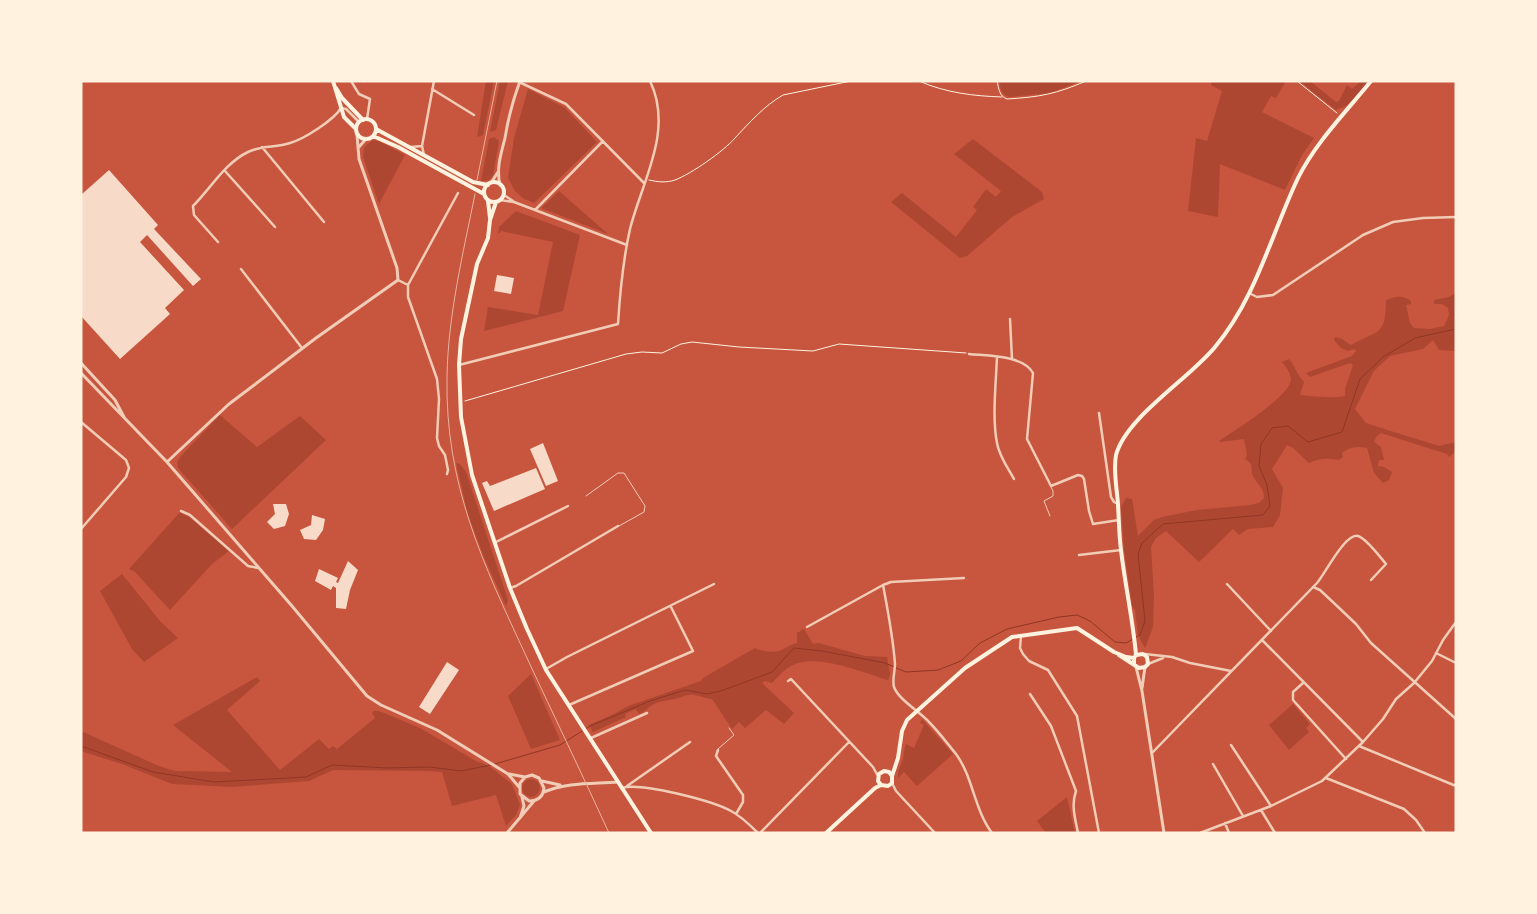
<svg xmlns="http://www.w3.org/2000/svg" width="1537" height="914" font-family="'Playfair Display',serif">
  <rect width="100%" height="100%" fill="#c8553d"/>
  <path fill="#ae4732" d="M486,81H494L483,135L477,137Z
    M500,81H508L496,130L490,132Z
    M999,81H1081L1050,93L1009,97C1001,94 1001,89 999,81Z
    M1212,81H1286L1276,98L1271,96L1262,112L1314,138L1302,155L1285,190L1220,164L1218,217L1188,211L1196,138L1207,141L1222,91L1211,85Z
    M1299,81H1310L1336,102L1339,101L1347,85L1352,89L1361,81H1369L1348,105L1336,110Z
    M528,89L564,107L597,142L534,203L524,199L515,191L508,178L514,138Z
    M494,137L499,141L493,175L489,180L481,181L489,139Z
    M973,139L1042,192L1044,199L1012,217L967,256L960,258L891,202L902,193L956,237L977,210L973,207L986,189L996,197L1001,191L954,154Z
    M373,140L379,141L405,155L379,204L363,157L364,147Z
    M559,191L608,234L541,208Z
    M516,211L580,235L563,311L484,331L488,307L538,315L553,242L501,231L500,233H498L499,227Z
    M1456,293V351L1439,350L1433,340L1423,349L1390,356L1374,371L1355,409L1366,423L1378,427L1439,446L1456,442V451L1449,457L1447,454L1381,433L1376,437L1374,442L1381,447L1384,460H1379L1378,466L1384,467L1392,472L1389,480L1383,483L1374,473L1367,448C1358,446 1349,447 1342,453L1343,457L1339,460C1328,458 1319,458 1309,463L1293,448L1287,445L1272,469L1283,488L1280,515L1273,527L1248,529L1239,535L1233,529L1199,562L1166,531L1156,538L1151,547L1154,596L1153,627L1145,648L1138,635L1135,610L1132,606L1124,550L1121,507L1126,498L1132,499L1138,536L1154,520L1162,517L1197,510L1250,505L1259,503L1264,498C1264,487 1257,485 1253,476C1250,469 1255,464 1245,459L1247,455L1244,439L1221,442L1219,441C1234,431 1289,397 1291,380C1291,373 1286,367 1282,362L1289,359C1295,366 1297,375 1304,382L1300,395C1315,396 1330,399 1345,396V389L1353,365L1350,363L1310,377L1306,373L1352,356L1356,351L1354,349L1348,351L1341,348L1334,340L1335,337L1342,339L1351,345C1377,330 1386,337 1386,300C1396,296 1402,295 1411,301V304L1406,305L1410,323L1414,328L1430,329L1444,326L1449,315L1448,308L1442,304H1434V300L1449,297Z
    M220,415L257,447L300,416L326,440L232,529L178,468L177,462L181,456Z
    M456,463L460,464L466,472L508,600L506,606L484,557L468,515Z
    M180,512L189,517L229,551L212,564L170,610L135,572L129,569Z
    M122,574L160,621L178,638L144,662L132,649L100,591Z
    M804,629L813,644L819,643L865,656L887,657L890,674L888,680C862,672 817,653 793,665C785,668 778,677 772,683L765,681L762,683L794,713L784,724L766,710L745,728L739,722L732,729L712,699C704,699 697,694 689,695C685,695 682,697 678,698C669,701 660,700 652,705C647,709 644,712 639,714L636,709L625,714L626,717L593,732L589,725L614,714L628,706L701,681L703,678L755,648C760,651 773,653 779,651C786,648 789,645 797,643V633Z
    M531,674L560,740L531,749L508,696Z
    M257,677L260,681L227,710L280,770L319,739L329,749L333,746L337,749L375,718L372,713L374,711H379L420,728L476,761L489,766L512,784L520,805L516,815L506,826L496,795L452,806L442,772L429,771L333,770L309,781L232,787L194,785L172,784L122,764L81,751V737L83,732L159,766L175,771L232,772L173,725Z
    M1293,704L1310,724L1306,728L1309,732L1289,750L1269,725Z
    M922,719L953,754L917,786L904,772L898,778V772L903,759L905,746L906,744L914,748L924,725L920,723Z
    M522 788a9 9 0 1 1 18 0a9 9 0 1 1-18 0Z
    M1067,797L1075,833H1046L1037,821Z"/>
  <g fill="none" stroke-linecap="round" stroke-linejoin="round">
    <path stroke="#8f3625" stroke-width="1" d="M1136,637L1140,635L1145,621L1138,554L1142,543L1163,524L1263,515L1270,506L1267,485L1259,466L1261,444L1272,428L1288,426L1308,442L1342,432L1360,379L1383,357L1415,338L1456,329
      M81,746L153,772L214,782L306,777L332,765L387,768L429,767L461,771L491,765
      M495,764L560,745L590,726L650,701L685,690L707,694L721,691L772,672L794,648L822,651L885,663L906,672L938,670L961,661L980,643L1007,629L1059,617L1077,615L1090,621L1115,642L1126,643L1133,639"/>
  </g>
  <path fill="#f7dbc8" d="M109,170L158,225L154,229L201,279L193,286L147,235L140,242L184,290L165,308L170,314L120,359L81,316V195Z
    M497,275L514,278L511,294L494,291Z
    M543,443L558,481L546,486L530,449Z
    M536,468L545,489L494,511L482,483L487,481L490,486Z
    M273,504H286L289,514L285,526L274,529L267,522L275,514Z
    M312,515L325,519L323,530L316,540L304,539L300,530L311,525Z
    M348,561L358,570L350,590L346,609L336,608V588L333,586L331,590L315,581L319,569L338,578L336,582L338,583Z
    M447,662L459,670L430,714L419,707Z"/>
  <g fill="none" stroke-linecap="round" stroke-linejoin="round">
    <path stroke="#fff3e0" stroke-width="1" d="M919,81C946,93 974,96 1002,97
      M997,81C999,89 999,96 1007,99C1040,97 1056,94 1086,81
      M1297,81L1337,113
      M649,180C658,182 666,183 675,180C691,174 724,151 735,138C750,122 764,106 783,95L851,81
      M465,401L626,354L642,352L662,353L681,344L692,342L739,347L813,351L839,344L966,353"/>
    <path stroke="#f1ccb7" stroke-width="1" d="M586,496L618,473H624L645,506L644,512L619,526
      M1050,516L1044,501L1053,496V491L1051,487
      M718,749L734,735L729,728"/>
    <path stroke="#f1ccb7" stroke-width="2.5" d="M351,81L359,94L370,99L367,119
      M519,82L566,104L644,183
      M432,89L474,115
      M262,147L324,222
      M411,147L422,146
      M424,155L422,146L434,81
      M225,171L275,227
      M504,195L513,201
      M500,200L514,202L627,245
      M535,210L603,141
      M218,242L194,215L193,206C211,188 225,163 248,152C262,145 276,148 290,143C304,139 334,120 341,108L346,109L359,122
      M241,269L302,348
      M398,280L408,285V297L437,379L439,399L437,438L439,446L445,455L448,470L447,474
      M408,285L458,193
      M1249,293L1257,297L1273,295L1363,235L1393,222L1423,218L1456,217
      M1010,319L1012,359
      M969,354C987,356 1023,355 1033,373L1027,439L1051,486L1078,475L1082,476L1084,479L1089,511L1093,524L1119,520
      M997,357C996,382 992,419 997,443C999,456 1008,468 1014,479
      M459,365L618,324C620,292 623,260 630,229C642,181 674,131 650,81
      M1099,413L1111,497L1114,502L1118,504
      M81,422L126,460L129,468L126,477L81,529
      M181,511L190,515L248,566L258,568
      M494,543L568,506
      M1079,555L1121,550
      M1227,584L1271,631
      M883,585L891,582L964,578
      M1313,587L1320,590L1336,605L1356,624L1371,643L1456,719
      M510,588L516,586L618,526
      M807,627L883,585C888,611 893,637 895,664C895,671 892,680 894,687C898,699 920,712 929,722C938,731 947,743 956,754C973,777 974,809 992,833
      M1021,636L1020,648L1023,654L1029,661L1048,670L1077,716L1099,833
      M1262,640L1363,742
      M1436,653L1456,663
      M1145,654L1172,657L1190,663L1231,671
      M1148,664L1163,658
      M546,669L567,657L714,584
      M788,681L791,679L873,767L878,776
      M1303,683L1293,692V700L1346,759
      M1030,694L1051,726L1076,791C1071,805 1075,818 1078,833
      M569,705L693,651L671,607
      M591,738L647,713
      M1231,745L1271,806
      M1359,746L1456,786
      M718,750L716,756L743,795V802L736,814
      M1152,753L1317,583C1325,574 1345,533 1358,536C1366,538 1380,557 1386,564L1371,580
      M1213,764L1243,816
      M1326,778L1404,809L1416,820L1425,833
      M892,783L896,791L935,833
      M627,786L690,742
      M622,788C641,782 713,801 731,811C741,816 750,825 758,833
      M1261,810L1275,833
      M1225,823L1229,833
      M760,833L849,742
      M1200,833L1271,806L1322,781L1363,742L1383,719L1396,699L1414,683L1432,661L1443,640L1456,622"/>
    <path stroke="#f1ccb7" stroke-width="3" d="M358,148L366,139
      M491,183L498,172
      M500,185C496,168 501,154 505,138C508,119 513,100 520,81
      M81,363L115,400L124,417
      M81,373L167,462L292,606L367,696L381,705L437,730L508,774L519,787
      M167,462L229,404L316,338L398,280L397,268L359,159L357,135
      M1136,667L1142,691L1164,833
      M1142,688L1145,667
      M509,774L525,777L532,775L539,778L544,788C543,797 538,801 529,801L520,794V783L525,777
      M542,781L560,785
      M544,792C567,782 593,784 618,782
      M520,818L524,806L522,797
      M507,833L534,801"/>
    <path stroke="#fff3e0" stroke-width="4" d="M333,81L344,117L356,129
      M336,88L342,98L363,120
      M356 129a10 10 0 1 1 20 0a10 10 0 1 1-20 0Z
      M376,129L473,182L488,185
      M373,136L398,147L484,194
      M484 192a10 10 0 1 1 20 0a10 10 0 1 1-20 0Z
      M488,201L490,218
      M496,202L490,220L488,238L477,264L461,339L459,365L461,417L472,475L510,588L527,629L546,670L651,833
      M1119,655L1139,668L1145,667L1148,664L1147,657L1143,654L1136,655L1134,658V664
      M1136,655C1133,620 1125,585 1121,550C1119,535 1119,520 1118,505C1117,488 1113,471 1116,455C1126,417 1189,379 1215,347C1256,298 1271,235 1298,178C1316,142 1346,112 1371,81
      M892,776L898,758L902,731L907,720L965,668L1012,637L1077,628L1114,652L1126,657L1134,658
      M881,785L888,786L892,783V776L889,772
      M881,785L878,781L879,774L884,771L889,772
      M826,833L875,788L881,785"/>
    <path stroke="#e9b49f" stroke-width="1" d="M477,180L497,81
      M475,194C463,254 448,315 447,377C445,485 483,563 527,658C554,716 582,774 609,833"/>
  </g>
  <rect width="1537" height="914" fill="none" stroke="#fff3e0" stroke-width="165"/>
</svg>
